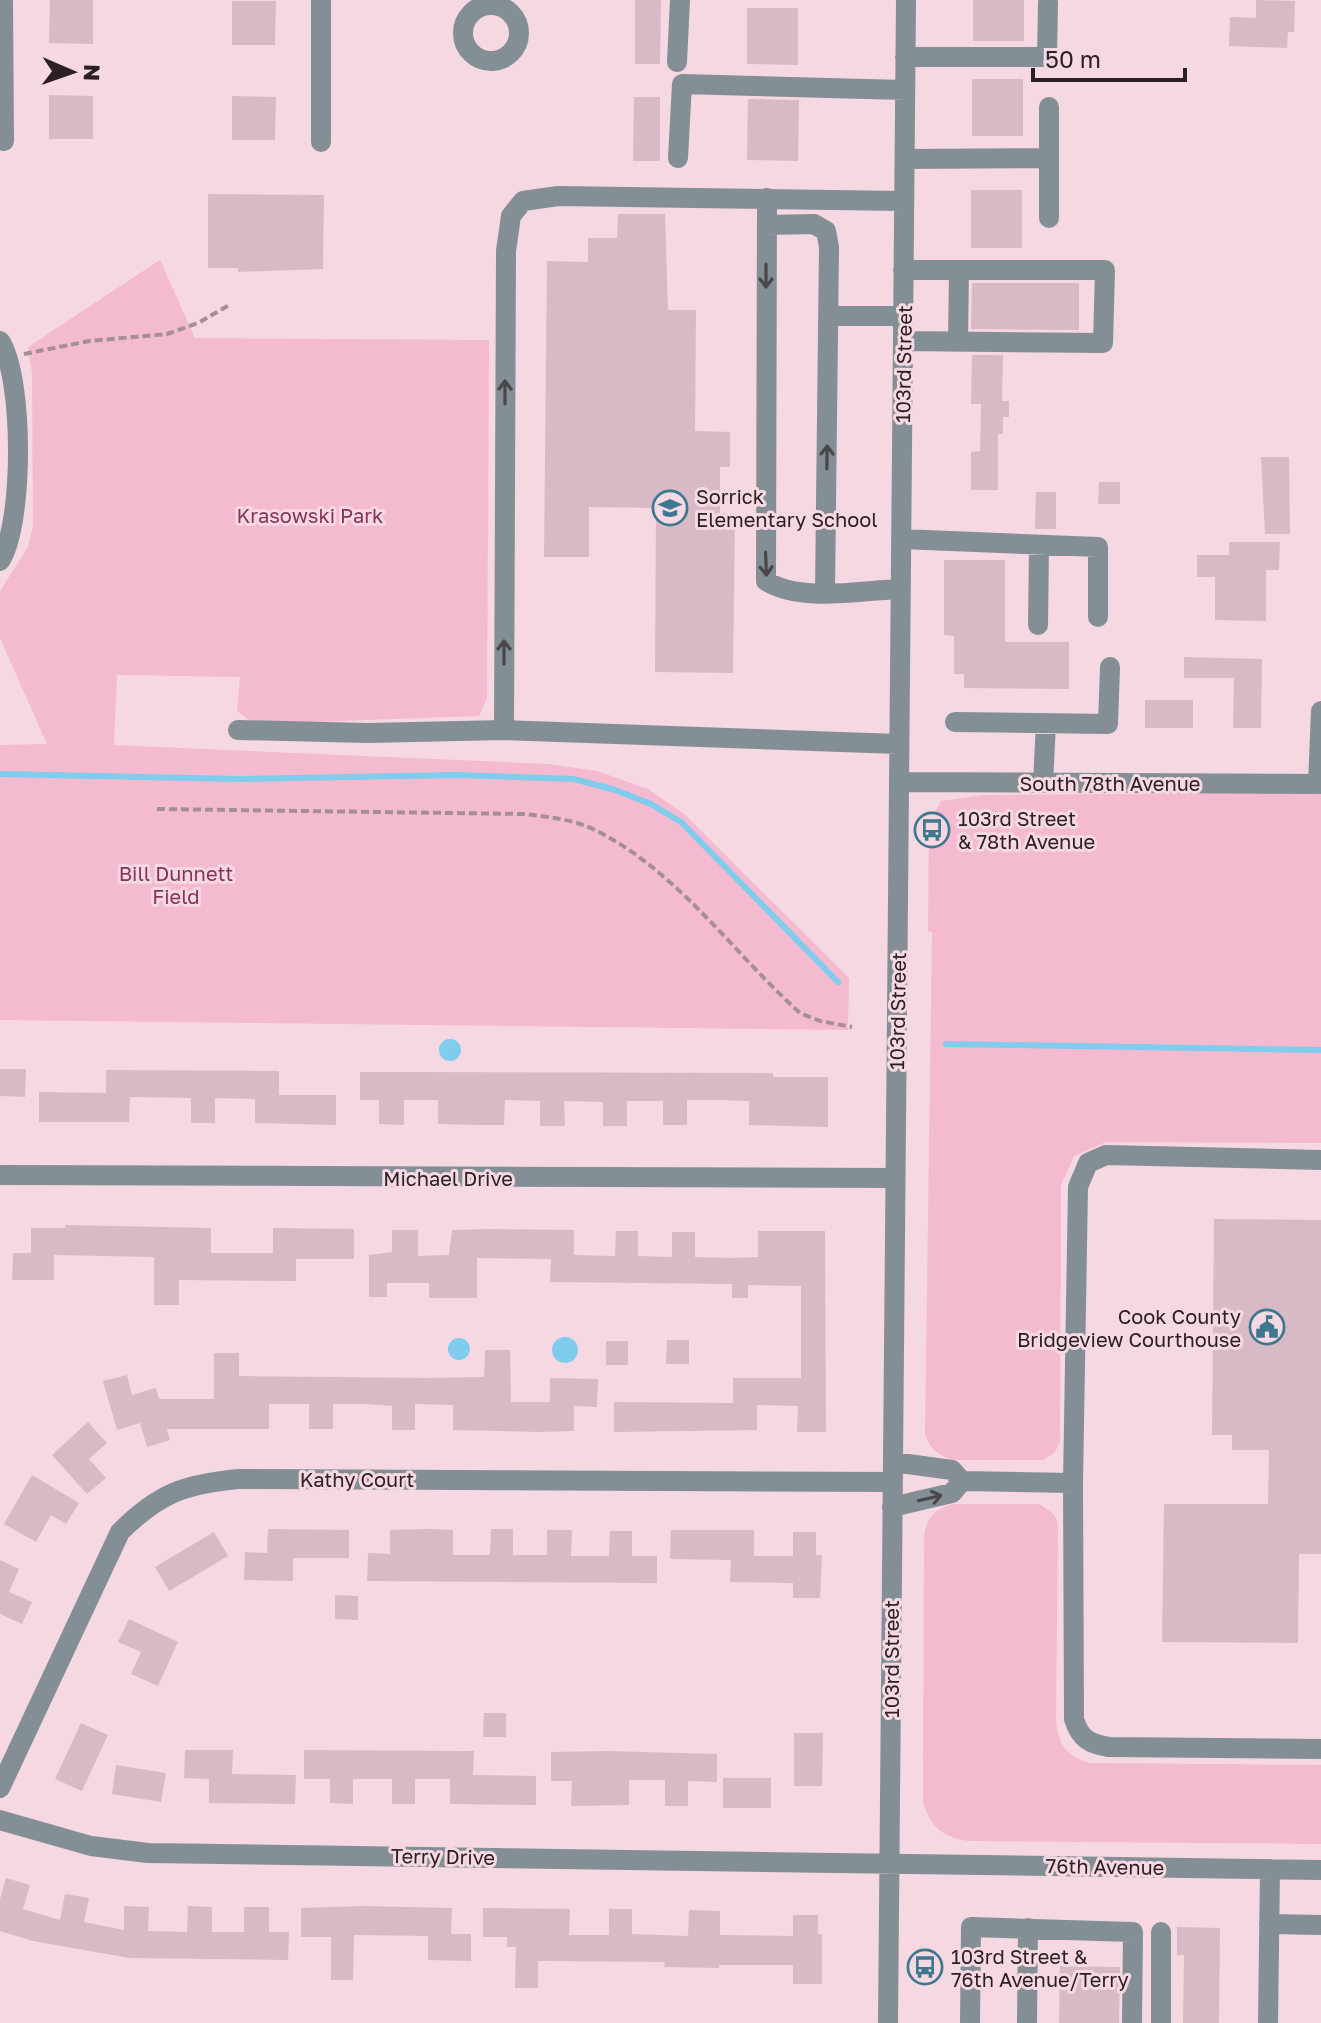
<svg xmlns="http://www.w3.org/2000/svg" width="1321" height="2023" font-family="'Golos Text',sans-serif">
  <rect width="100%" height="100%" fill="#f5d8e2"/>
  <path fill="#f4bacf" d="M160,260L195,338L489,340L487,698L479,716L254,724L237,711L240,677L117,675L114,745L548,764L597,771L648,789L684,814L849,978L848,1030L0,1020V745L47,744L0,638V591L28,547L33,526L32,373L28,347Z
    M1321,792V1143L1106,1142L1074,1156L1061,1185L1060,1442L1054,1453L1043,1460H952C937,1454 930,1449 925,1434L932,932L928,931L929,823L941,801L983,795Z
    M953,1504H1039L1054,1514L1058,1523L1056,1717C1057,1742 1065,1756 1089,1763L1321,1765V1844L969,1841C944,1838 931,1828 923,1803L924,1539C925,1519 934,1509 953,1504Z"/>
  <path fill="#7fcced" d="M439 1050a11 11 0 1 1 22 0a11 11 0 1 1-22 0Z
    M552 1350a13 13 0 1 1 26 0a13 13 0 1 1-26 0Z
    M448 1349a11 11 0 1 1 22 0a11 11 0 1 1-22 0Z"/>
  <g fill="none" stroke-linecap="round" stroke-linejoin="round">
    <path stroke="#7fcced" stroke-width="6" d="M0,774L237,779L458,775L574,779L615,790L651,804L681,822L838,982
      M946,1044L1321,1050"/>
  </g>
  <path fill="#d7bac5" d="M50,0H93V44L49,43Z
    M635,0H661L660,64H635Z
    M973,0H1024V41H973Z
    M1256,0L1295,1L1294,32H1288L1287,48L1229,46L1230,17L1256,18Z
    M232,1H276L275,45H232Z
    M747,8H798V65L747,64Z
    M972,79H1023V136H972Z
    M49,95L93,96V139H49Z
    M232,96L276,97L275,140H232Z
    M634,97H660V161H633Z
    M748,99L799,100L798,161L747,160Z
    M971,190H1022V248H971Z
    M208,194L324,195L323,269L238,272V268H208Z
    M618,214H665L668,310H696L695,431L730,432V467H720V513H735L733,673L655,672L656,508L589,507V557H544L547,261L588,262V238H617Z
    M972,283H1079V330L971,329Z
    M972,355H1003L1002,401H1009V417H1003V434H998V490H971V452L980,451L981,404H971Z
    M1261,457H1289L1290,534H1265Z
    M1099,482H1120V504H1098Z
    M1036,492H1056V529H1035Z
    M1229,542H1280L1279,570H1266V621L1215,620V577H1197V555H1229Z
    M944,560H1005V642H1069V689L964,688V674H954V636L944,635Z
    M1184,657L1262,659L1261,728H1233L1234,678H1184Z
    M1145,700H1193V728H1145Z
    M0,1069H26L25,1097L0,1096Z
    M106,1070L279,1071V1095H336V1125L255,1123V1099L215,1098V1123H191V1098L130,1097L129,1122H39V1092L106,1093Z
    M360,1072L773,1073V1077H828V1127L749,1125V1101L719,1100H687V1125H663V1101H627V1126H603V1102L564,1101L565,1126H540V1101L505,1100L504,1125H480L438,1124V1100H404V1125L379,1124V1100H360Z
    M1214,1219L1321,1220V1554H1299L1298,1643L1162,1642L1164,1504H1268L1269,1450H1232V1435H1212Z
    M65,1225L211,1228V1253H273V1228L354,1229V1259H296V1281L179,1280V1305H154V1257L54,1255V1280H12L13,1253H31V1228H65Z
    M490,1229L574,1230V1255L615,1256L616,1231H638V1256L672,1257V1232H695V1257L732,1258L758,1257V1231H825L826,1432H797L798,1406L757,1405V1430L614,1432V1402L733,1403V1378H801V1286L748,1285V1298H732V1284L550,1282L551,1259L477,1258V1298H429V1283H387V1297H369V1255L392,1252V1230H418V1256L449,1255L452,1230Z
    M667,1340H689V1364H666Z
    M606,1341H628V1365H606Z
    M485,1350H510L511,1402H550V1378L598,1379L597,1407L574,1406V1431L539,1432L453,1430V1405L415,1404V1430H392V1406L366,1404H333V1429H309V1404H269V1429H167L170,1440L147,1447L140,1423L117,1430L103,1381L127,1375L132,1395L156,1388L159,1399H214V1353H239V1376L428,1378L484,1377Z
    M88,1422L107,1443L89,1459L106,1478L87,1494L52,1455Z
    M32,1475L79,1503L66,1524L51,1515L36,1542L4,1524Z
    M268,1529L349,1530V1558H293V1581L244,1580L245,1552L267,1553Z
    M430,1529L453,1530V1555H490L491,1529H513V1555H547V1530H572L571,1556H609L610,1531H632V1556H657V1583L367,1581L368,1553L390,1554V1530Z
    M671,1530H754V1556H793V1532H816V1555H822L820,1598H793V1583L730,1582L731,1560L670,1559Z
    M214,1532L228,1556L169,1591L155,1567Z
    M0,1560L19,1569L9,1592L32,1602L22,1624L0,1614Z
    M335,1595L358,1596V1620L335,1619Z
    M129,1619L178,1642L158,1686L131,1674L141,1652L118,1642Z
    M484,1713H506V1737H483Z
    M81,1723L108,1735L82,1791L55,1779Z
    M794,1733H823L822,1786H794Z
    M185,1750H233L232,1774L296,1775L295,1804L209,1803V1779L184,1778Z
    M304,1750L474,1751L473,1775L536,1776V1805L450,1804V1779H415V1804H392V1779H353V1804L330,1803V1779H304Z
    M607,1751L717,1754V1782L688,1781V1806H665V1780H629V1805L571,1806L572,1781H551V1752Z
    M116,1765L166,1773L161,1802L112,1794Z
    M723,1778H771V1808H723Z
    M6,1878L30,1885L23,1909L60,1920L65,1894L89,1898L84,1922L124,1930V1906L149,1907L148,1931L187,1932L188,1906L212,1907V1932H244V1907H269V1932H289L288,1960L129,1958L33,1941L0,1931V1899Z
    M363,1906L452,1908L451,1934H471V1961L428,1960V1936L354,1935L353,1980H331V1937H301V1908Z
    M483,1908L570,1909L569,1935H609V1909H632V1934L688,1936L689,1910L720,1911V1935L793,1936V1915H818V1934H822V1984H793V1965H719V1968L664,1967L665,1962L538,1961V1988H515L516,1947H507V1937H483Z
    M1177,1927L1220,1928L1219,2023H1183L1184,1955H1177Z
    M1060,1966L1120,1967L1119,2023H1059Z"/>
  <g fill="none" stroke-linecap="round" stroke-linejoin="round">
    <path stroke="#a58f97" stroke-width="4" stroke-dasharray="8 4" stroke-linecap="butt" d="M24,354L89,341L167,334L198,323L229,305
      M157,809L524,814C548,817 573,819 595,830C678,871 733,953 800,1013L820,1021L852,1027"/>
    <path stroke="#838f94" stroke-width="20" d="M3,0L4,141
      M463 33a28 28 0 1 1 56 0a28 28 0 1 1-56 0Z
      M905,57H1047L1048,3
      M677,62L680,0
      M321,142V0
      M678,158L682,84L905,90
      M905,159L1049,158
      M767,198L766,581C802,603 861,590 901,589
      M1049,218V107
      M767,225L814,224L826,231L829,247L825,591
      M828,316H903
      M0,341C24,377 24,525 0,561
      M903,341L1103,343L1105,270H903
      M958,342L959,270
      M901,539L1098,547V617
      M1038,625L1039,546
      M955,722L1108,724L1110,667
      M238,730L368,733L504,730L899,744
      M504,730L506,251L511,216L523,201L558,196L904,201
      M899,782L1321,784
      M1043,783L1046,723
      M1318,784L1321,711
      M1321,1160L1106,1155L1088,1163L1078,1187L1073,1483L1074,1719C1080,1739 1090,1744 1109,1747L1321,1749
      M0,1175L895,1178
      M893,1462L952,1470L962,1481L1073,1483
      M892,1507L952,1493L962,1481
      M0,1788L120,1532C159,1493 185,1484 239,1479L893,1482
      M0,1820L91,1846L148,1853L1321,1870
      M1269,1924L1321,1925
      M888,2023L906,0
      M970,2023L971,1927L1133,1932L1132,2023
      M1027,2023L1028,1928
      M1161,2023V1932
      M1268,2023L1270,1869"/>
  </g>
  <defs><path id="oneway-shaft" d="M-6 0H5M1.5-3L5.5 0L1.5 3" fill="none" stroke-width="1.6" stroke-linecap="round" stroke-linejoin="round" transform="scale(2)"/></defs>
  <g stroke="#4a474b">
    <use href="#oneway-shaft" transform="translate(766 276) rotate(90)"/>
    <use href="#oneway-shaft" transform="translate(505 392) rotate(-90)"/>
    <use href="#oneway-shaft" transform="translate(827 457) rotate(-89)"/>
    <use href="#oneway-shaft" transform="translate(766 564) rotate(88)"/>
    <use href="#oneway-shaft" transform="translate(504 652) rotate(-90)"/>
    <use href="#oneway-shaft" transform="translate(930 1498) rotate(-13)"/>
  </g>
  <defs>
    <g id="school-ring" transform="scale(1.8)"><circle r="9.5" fill="#f5d8e2" stroke="#3d7790" stroke-width="1.5"/><path d="M0-5L7-2L0 1L-7-2ZM-4 1L0 2.5L4 1V4Q0 6-4 4Z" fill="#3d7790"/></g>
    <g id="bus-ring" transform="scale(1.8)"><circle r="9.5" fill="#f5d8e2" stroke="#3d7790" stroke-width="1.5"/><path d="M-5-6H5V4H4V6H2V4H-2V6H-4V4H-5ZM-3.5-4V0h7V-4ZM-3.5 1.2v1.5H-2V1.2ZM2 1.2v1.5H3.5V1.2Z" fill="#3d7790"/></g>
    <g id="civic-ring" transform="scale(1.8)"><circle r="9.5" fill="#f5d8e2" stroke="#3d7790" stroke-width="1.5"/><path d="M-.6-6.5H3V-4.5H.6V-3L4-1V1h2V6H-6V1h2V-1L-.6-3ZM-1.2 2.5V6h2.4V2.5Z" fill="#3d7790"/></g>
  </defs>
  <g fill-rule="evenodd">
    <use href="#school-ring" x="670" y="508"/>
    <use href="#bus-ring" x="932" y="830"/>
    <use href="#civic-ring" x="1267" y="1327"/>
    <use href="#bus-ring" x="925" y="1967"/>
  </g>
  <g text-anchor="middle" dominant-baseline="central" stroke-width="6" stroke-linejoin="round" paint-order="stroke">
    <g font-size="20" fill="#2b2024" stroke="#f5d8e2">
      <text transform="translate(903 364) rotate(-89)">103rd Street</text>
      <text x="1110" y="783">South 78th Avenue</text>
      <text transform="translate(897 1011) rotate(-89)">103rd Street</text>
      <text x="448" y="1178">Michael Drive</text>
      <text x="357" y="1479">Kathy Court</text>
      <text transform="translate(891 1659) rotate(-90)">103rd Street</text>
      <text transform="translate(443 1856) rotate(1)">Terry Drive</text>
      <text transform="translate(1105 1866) rotate(1)">76th Avenue</text>
    </g>
    <g font-size="20" fill="#2b2024" stroke="#f5d8e2" text-anchor="start">
      <text x="696" y="496">Sorrick<tspan x="696" dy="23">Elementary School</tspan></text>
      <text x="958" y="818">103rd Street<tspan x="958" dy="23">&amp; 78th Avenue</tspan></text>
      <text x="1241" y="1316" text-anchor="end">Cook County<tspan x="1241" dy="23">Bridgeview Courthouse</tspan></text>
      <text x="951" y="1956">103rd Street &amp;<tspan x="951" dy="23">76th Avenue/Terry</tspan></text>
    </g>
    <g font-size="20" fill="#853358" stroke="#f5d8e2">
      <text x="310" y="515">Krasowski Park</text>
      <text x="176" y="873">Bill Dunnett<tspan x="176" dy="23">Field</tspan></text>
    </g>
  </g>
  <g transform="translate(72 72) rotate(92)" stroke="#f5d8e2" stroke-width="6" paint-order="stroke">
  <path d="M0-6L14 30L0 20L-14 30Z" fill="#2b2024"/>
  <text y="-12" font-size="22" font-weight="bold" text-anchor="middle" fill="#2b2024">N</text>
  </g>
  <path d="M1033 68v12h152v-12" fill="none" stroke="#2b2024" stroke-width="4"/>
  <text x="1045" y="68" font-size="24" fill="#2b2024" stroke="#f5d8e2" stroke-width="6" paint-order="stroke">50 m</text>
</svg>
